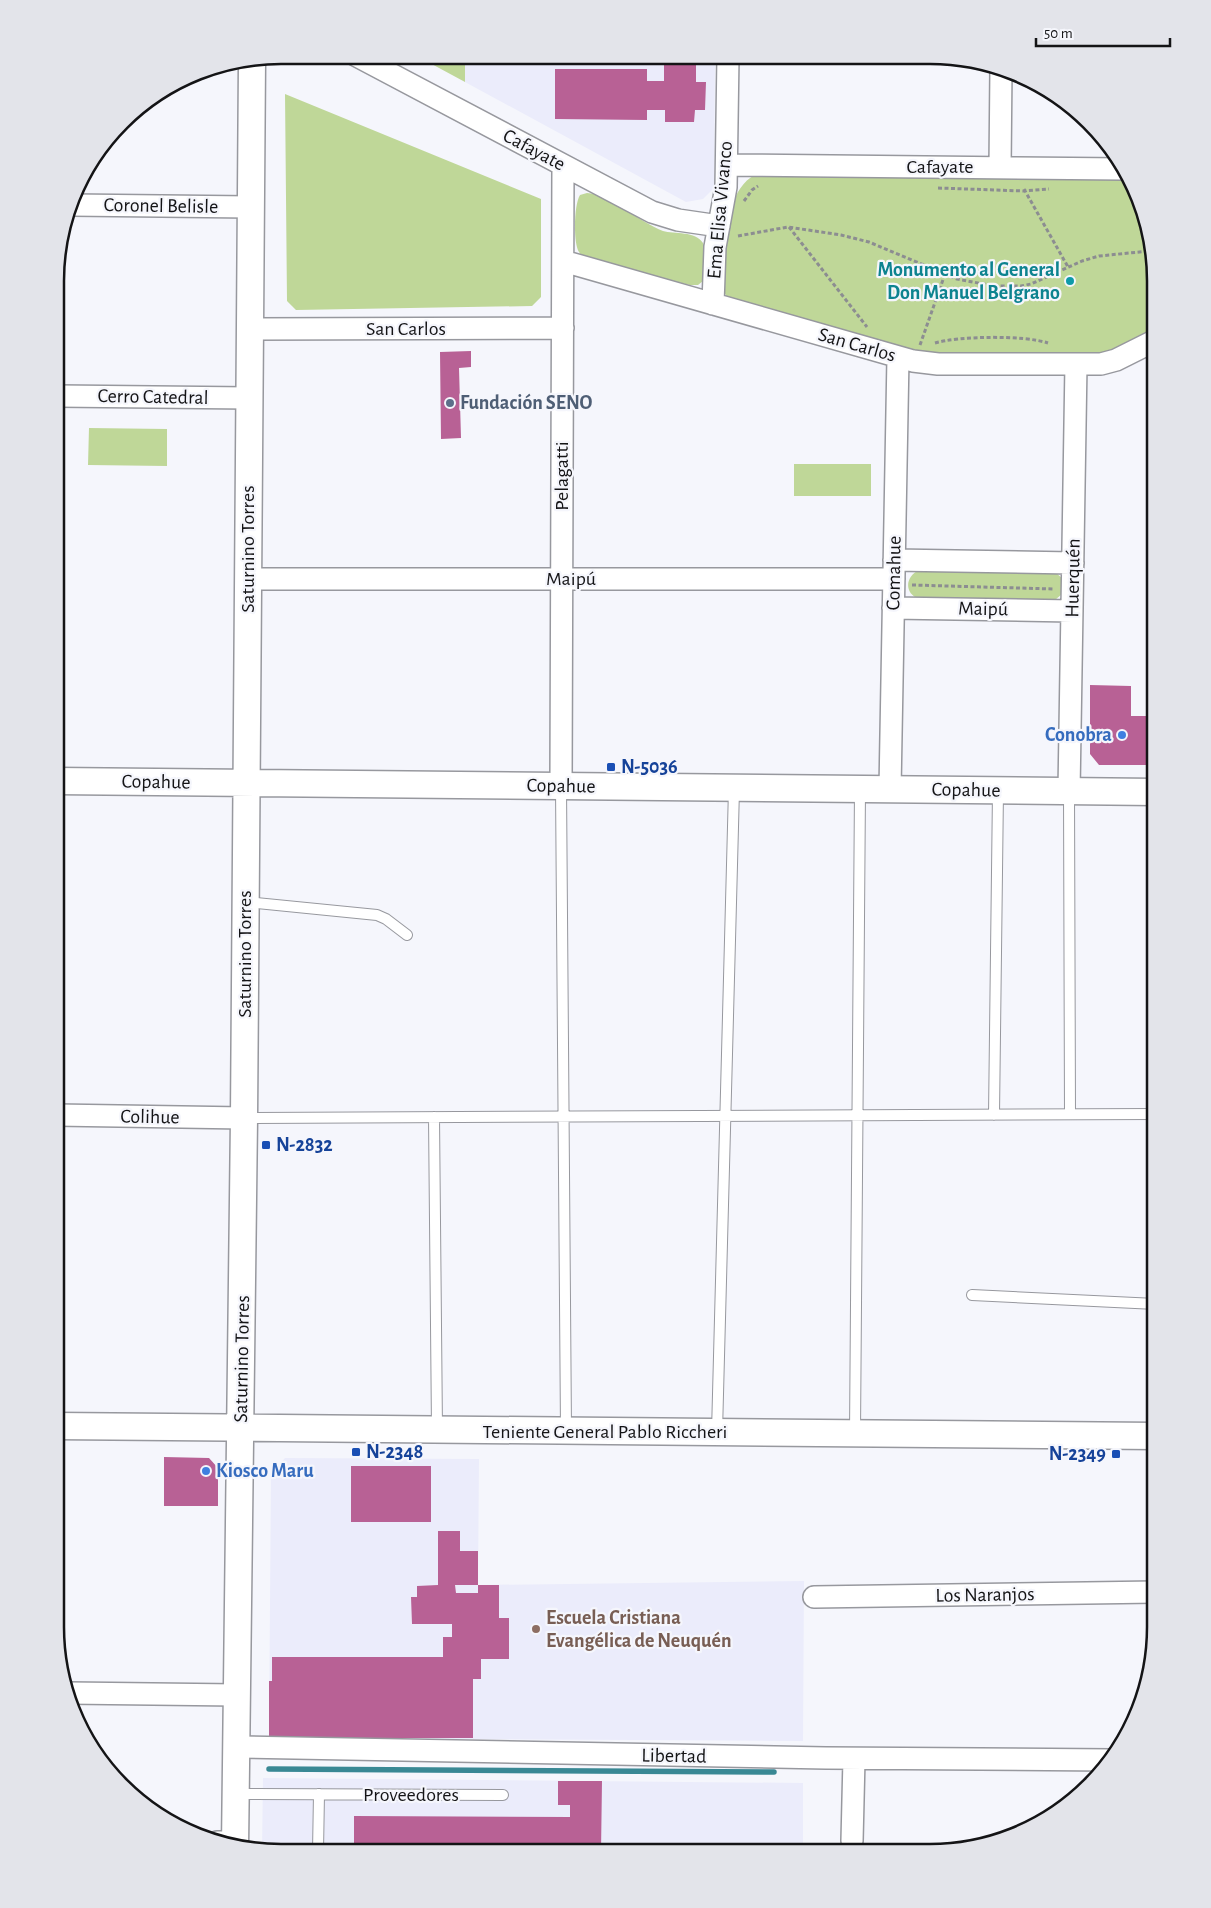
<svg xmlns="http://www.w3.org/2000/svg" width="1211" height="1908" font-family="'Alegreya Sans',sans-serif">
  <rect width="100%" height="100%" fill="#f5f6fc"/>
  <path fill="#ebecfb" d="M465,56H715L714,188L703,199L686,202L465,82Z
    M285,1458L479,1459L478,1585L804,1581L803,1741L269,1738L271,1473Z
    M263,1778L803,1783V1853L262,1851Z"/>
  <path fill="#bfd798" d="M415,55L465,56V82Z
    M285,94L541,199V297L532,306L296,310L287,301Z
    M755,175L1129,177L1139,194L1156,280V333L1114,354L930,356L728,299L724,292C725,260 721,192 755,175Z
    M587,193C608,194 641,223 663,231C674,234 696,231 703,243C708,251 706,272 703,281L698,285H690L592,261C587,259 582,257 579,252C573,243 574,204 580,195Z
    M89,428L167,429V466L88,465Z
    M794,464H871V496H794Z
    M919,570L1055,572L1063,579L1062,594L1055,600L919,599C904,593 905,577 919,570Z"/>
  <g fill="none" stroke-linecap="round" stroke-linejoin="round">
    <path stroke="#398894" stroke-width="5.5" d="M269,1769L774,1772"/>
  </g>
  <path fill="#b86195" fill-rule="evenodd" d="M664,56H696V82H706L705,110H695L694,122H665V110H647V120L555,119V69H647V81H664Z
    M471,351V367L459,368L461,438L441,439L440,352Z
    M1090,685L1131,686V716H1155L1154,765H1099L1090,754Z
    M164,1457L209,1458L218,1468V1506H164Z
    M351,1466H431V1522H351Z
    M438,1531H460V1551H478V1585H499V1618H509V1659H481V1679H473V1738H269V1681H272V1657H443V1637H452V1624H412L411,1597H417V1586L438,1585ZM455,1585H478V1593H456Z
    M558,1781H602L601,1852L354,1851V1816L570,1817V1805H558Z"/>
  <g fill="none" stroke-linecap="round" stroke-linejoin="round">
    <g stroke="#97989e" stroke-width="12">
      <path id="service" d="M561,787L566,1430
        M1069,792L1070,1114
        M246,902L377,915L386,919L407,935
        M994,1115L998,791
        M434,1117L437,1429
        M244,1118L1156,1114
        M972,1295L1156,1304
        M717,1432L734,789
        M855,1433L860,790
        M237,1794L503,1795
        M318,1851L319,1794"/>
    </g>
    <g stroke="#97989e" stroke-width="24">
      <path id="minor" d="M355,55L652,212L678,220L719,226
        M727,165L1124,169
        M1000,168L1001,68
        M71,205L251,207
        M563,261L913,361L938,364H1101L1116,360L1156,340
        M713,304L715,247L726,187L728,56
        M250,329L563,328
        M57,396L250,398
        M894,560L1073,563
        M248,579H894
        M893,608L1072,611
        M561,786L563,165
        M890,789L898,357
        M1069,791L1076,364
        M56,1115L244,1118
        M814,1597L1156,1592
        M68,1693L237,1695
        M236,1747L826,1758L1112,1760
        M852,1841L854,1759
        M217,1842H235"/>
    </g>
    <g stroke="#97989e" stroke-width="29">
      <path id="tertiary" d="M56,781L1156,792
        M55,1426L1156,1436
        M235,1847L244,1118L252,61"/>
    </g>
    <path stroke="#8c8d91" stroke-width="3" stroke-dasharray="4 2.5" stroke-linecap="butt" d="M938,188L1024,191L1049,189
      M1024,189L1068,267
      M744,201L752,190L758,186
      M789,227L867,327
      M738,236L788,227L841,235L869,242L957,279L994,286H1021L1031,284L1082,261L1099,256L1150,251
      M935,343C959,336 1024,335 1048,343
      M920,345L945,274
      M912,585L1054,589"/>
    <use href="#service" stroke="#fff" stroke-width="10"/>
    <use href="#minor" stroke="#fff" stroke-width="21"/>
    <use href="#tertiary" stroke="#fff" stroke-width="26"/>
  </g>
  <circle fill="#0f9aa8" stroke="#f5f6fc" stroke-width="2" cx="1070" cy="281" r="5"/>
  <circle fill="#5c6f8a" stroke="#f5f6fc" stroke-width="2" cx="450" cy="403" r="5"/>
  <g fill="#3f7fe0" stroke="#f5f6fc" stroke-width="2">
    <circle cx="1122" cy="735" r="5"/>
    <circle cx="206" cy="1471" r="5"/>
  </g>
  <g fill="#1a4fb4" stroke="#f5f6fc" stroke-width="2">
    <rect x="606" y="762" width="10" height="10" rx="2.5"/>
    <rect x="261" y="1140" width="10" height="10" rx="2.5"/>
    <rect x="351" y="1447" width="10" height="10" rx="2.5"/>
    <rect x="1111" y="1449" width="10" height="10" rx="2.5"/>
  </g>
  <circle fill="#8d6e63" stroke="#f5f6fc" stroke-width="2" cx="536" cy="1629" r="5"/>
  <g text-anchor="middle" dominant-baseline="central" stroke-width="4.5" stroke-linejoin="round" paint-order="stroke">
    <g font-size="20" fill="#141416" stroke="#f5f6fc">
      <text transform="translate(534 150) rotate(28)">Cafayate</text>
      <text x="940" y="167">Cafayate</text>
      <text transform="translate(161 206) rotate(1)">Coronel Belisle</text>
      <text transform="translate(720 210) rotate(-85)">Ema Elisa Vivanco</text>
      <text x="406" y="329">San Carlos</text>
      <text transform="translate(857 345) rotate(16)">San Carlos</text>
      <text transform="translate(153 397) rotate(1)">Cerro Catedral</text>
      <text transform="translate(562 476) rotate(-90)">Pelagatti</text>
      <text transform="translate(248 549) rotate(-90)">Saturnino Torres</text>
      <text transform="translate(894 573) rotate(-89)">Comahue</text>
      <text transform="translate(1073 578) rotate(-89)">Huerquén</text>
      <text x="571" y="579">Maipú</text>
      <text transform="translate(983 609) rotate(1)">Maipú</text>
      <text transform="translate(156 782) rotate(1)">Copahue</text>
      <text transform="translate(561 786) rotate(1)">Copahue</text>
      <text transform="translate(966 790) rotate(1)">Copahue</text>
      <text transform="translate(245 954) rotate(-90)">Saturnino Torres</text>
      <text transform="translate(150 1117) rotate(1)">Colihue</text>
      <text transform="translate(242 1359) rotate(-89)">Saturnino Torres</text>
      <text x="605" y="1432">Teniente General Pablo Riccheri</text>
      <text transform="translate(985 1595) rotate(-1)">Los Naranjos</text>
      <text transform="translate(674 1756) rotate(1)">Libertad</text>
      <text x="411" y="1795">Proveedores</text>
    </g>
    <g font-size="20" font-weight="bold" fill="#0d838f" stroke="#f5f6fc" text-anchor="end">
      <text x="1060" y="270">Monumento al General<tspan x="1060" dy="23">Don Manuel Belgrano</tspan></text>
    </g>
    <g font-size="20" font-weight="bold" fill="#4e5e75" stroke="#f5f6fc" text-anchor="start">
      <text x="460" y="403">Fundación SENO</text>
    </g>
    <g font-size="20" font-weight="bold" fill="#366cbe" stroke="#f5f6fc" text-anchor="end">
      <text x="1112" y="735">Conobra</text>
      <text x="216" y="1471" text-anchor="start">Kiosco Maru</text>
    </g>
    <g font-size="20" font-weight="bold" fill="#164399" stroke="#f5f6fc" text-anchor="start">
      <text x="621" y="767">N-5036</text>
      <text x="276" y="1145">N-2832</text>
      <text x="366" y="1452">N-2348</text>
      <text x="1106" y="1454" text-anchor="end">N-2349</text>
    </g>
    <g font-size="20" font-weight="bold" fill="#785e54" stroke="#f5f6fc" text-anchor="start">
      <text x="546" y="1618">Escuela Cristiana<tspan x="546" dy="23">Evangélica de Neuquén</tspan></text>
    </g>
  </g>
  <path d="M0 0H1211V1908H0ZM281 64H930A217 217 0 0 1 1147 281V1627A217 217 0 0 1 930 1844H281A217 217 0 0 1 64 1627V281A217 217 0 0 1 281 64Z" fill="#e3e4ea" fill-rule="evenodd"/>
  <path fill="none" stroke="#141416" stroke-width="2.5" d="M281 64H930A217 217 0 0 1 1147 281V1627A217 217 0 0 1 930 1844H281A217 217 0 0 1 64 1627V281A217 217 0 0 1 281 64Z"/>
  <path d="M1036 38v8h134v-8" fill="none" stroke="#141416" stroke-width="2.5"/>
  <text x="1044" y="38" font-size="15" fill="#141416" stroke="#f5f6fc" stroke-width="4" paint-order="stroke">50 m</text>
</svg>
